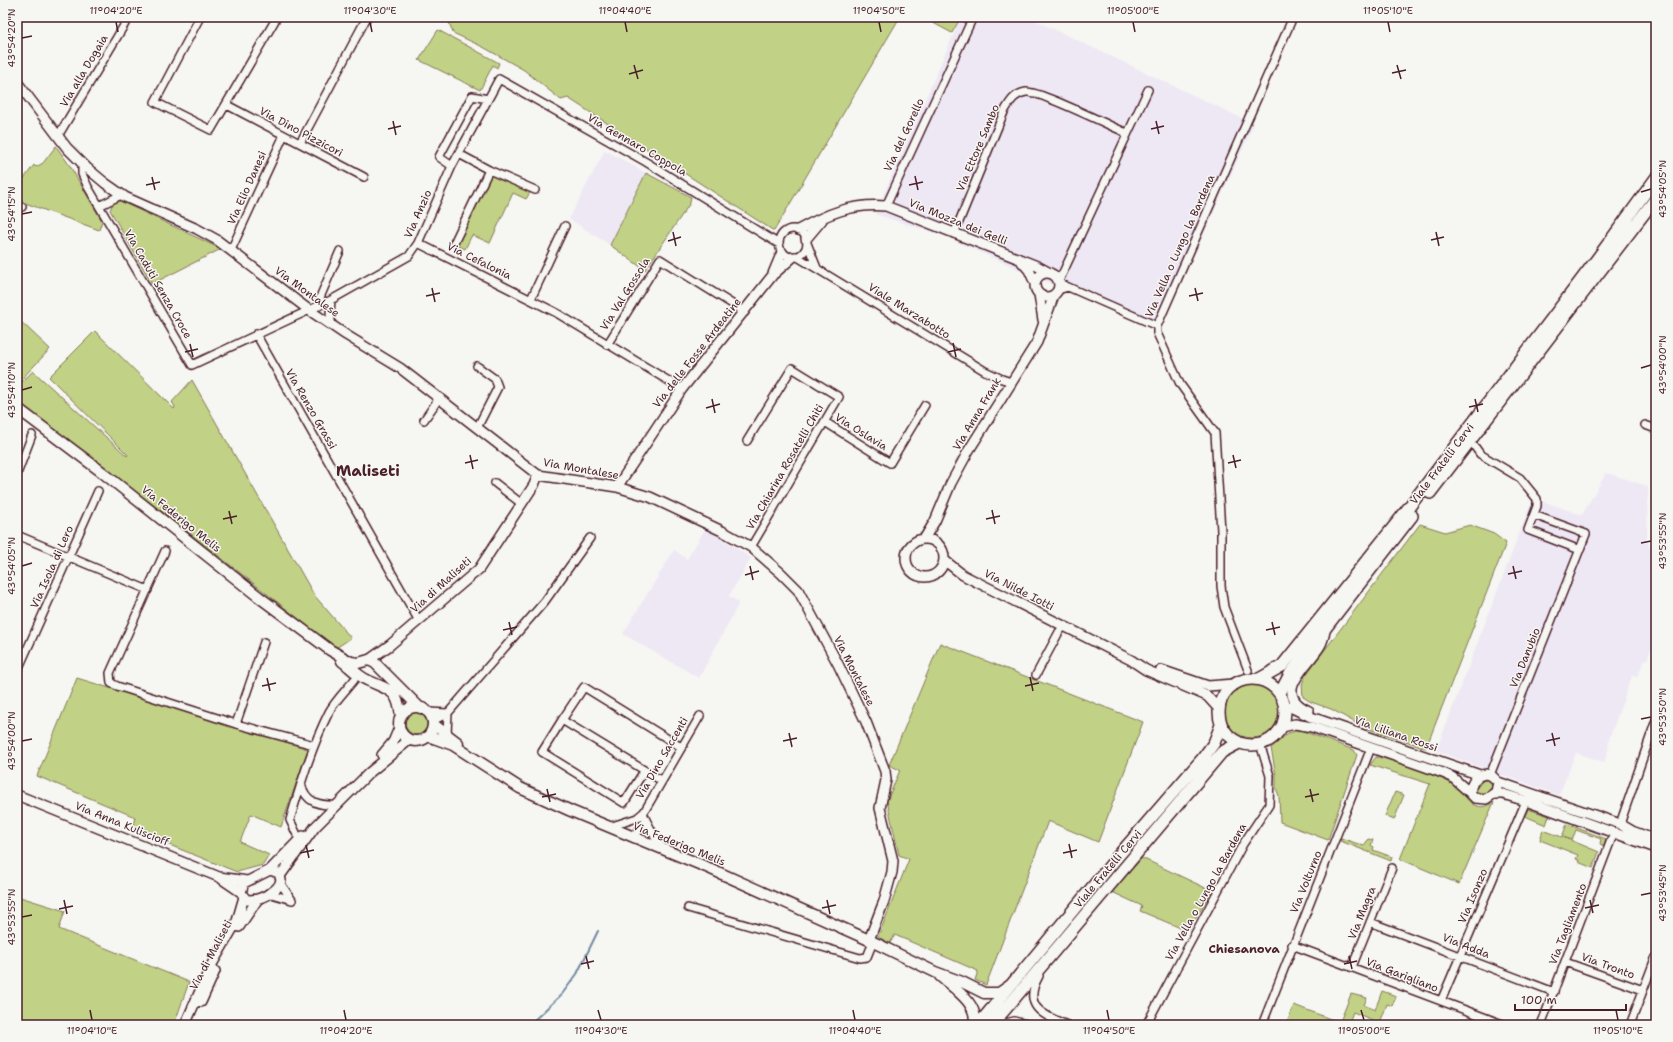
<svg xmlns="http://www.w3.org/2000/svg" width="1673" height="1042" font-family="'Shantell Sans',sans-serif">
  <rect width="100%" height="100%" fill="#f6f6f2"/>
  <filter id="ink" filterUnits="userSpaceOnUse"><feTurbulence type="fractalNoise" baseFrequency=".025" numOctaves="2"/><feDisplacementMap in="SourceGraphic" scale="8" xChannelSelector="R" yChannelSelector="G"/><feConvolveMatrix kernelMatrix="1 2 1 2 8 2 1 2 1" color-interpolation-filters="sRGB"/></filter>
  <g filter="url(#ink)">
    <path fill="#eee8f4" d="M961,17H1028L1254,124L1159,332L946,237L875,214Z
      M605,150L646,173L610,245L569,219Z
      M1606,473L1648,486L1647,540L1650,548L1656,550V651L1651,649L1646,661H1644L1637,677L1632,676L1609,739L1608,751L1604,762L1576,753L1559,795L1436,751L1533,498L1582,515Z
      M706,528L751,558L729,596L738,602L737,607L699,678L623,634L674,550L687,559Z"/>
    <path fill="#c1d185" stroke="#867858" d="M447,17H900L774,231L568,98L561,100L524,70L483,47L453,33Z
      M922,17H961L952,33Z
      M438,30L499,63L497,68L493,65L480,90L419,60Z
      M56,146L70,166L102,221L99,230L17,200V188L34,165L36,167L43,163Z
      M646,173L691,197L690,203L645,270L610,245Z
      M490,174L531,191L526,199L513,193L490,243L472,235L465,249L456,245Z
      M120,201L221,249L152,284L110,210L113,203Z
      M17,318L50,349L17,384Z
      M95,331L174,409L175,407L172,402L192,380L314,595L351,638L336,648L115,475L17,403V387L33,371L127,456L128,455L49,377Z
      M1420,524L1445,532L1470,525L1494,534L1506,543L1426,748L1363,727L1331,709L1311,702L1303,697L1302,685L1305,676Z
      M940,643L1143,722L1098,842L1048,821L986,985L975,980L978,971L895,935L890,943L878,937L909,859L899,855L887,801L900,770L889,765Z
      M77,678L308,749L281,827L251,814L240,842L269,855L263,865L237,872L132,830L135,817L37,776Z
      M1225 711a27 27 0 1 1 54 0a27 27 0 1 1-54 0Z
      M405 723a12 12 0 1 1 24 0a12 12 0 1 1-24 0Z
      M1300,730L1354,750L1357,755L1328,840L1280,822L1279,796L1276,788V775L1271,748L1288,733Z
      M1376,757C1391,758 1445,778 1457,787C1464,793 1468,804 1477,806C1484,808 1489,805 1494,802L1459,884L1400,859L1430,784L1370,765Z
      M1483,780H1488L1492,782V787L1486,793L1480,794L1476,789Z
      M1395,792L1404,795L1394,820L1385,816Z
      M1528,809L1549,816L1546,825L1525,816Z
      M1567,824L1606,839L1604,846L1600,844L1601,839L1576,830L1572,840L1563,837L1599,852L1593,868L1578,862L1579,860L1576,859L1578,855L1540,840L1543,830L1562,837Z
      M1341,838L1364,846L1368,839L1373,840L1371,845L1374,847L1373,850L1392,857L1391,861L1343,842L1340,841Z
      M1142,858L1212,891L1189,929H1183L1140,911L1142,906L1112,892Z
      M17,896L65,911L59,929L189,982L174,1025H17Z
      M1382,991L1396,996L1392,1006L1387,1004L1380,1023L1353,1012L1348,1025H1344L1341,1019L1351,994L1367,998L1364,1005L1375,1010Z
      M1294,1005L1333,1020L1335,1025H1326V1023L1323,1022L1322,1025H1286Z"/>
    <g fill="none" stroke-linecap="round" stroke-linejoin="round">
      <path stroke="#728aa0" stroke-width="2" d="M529,1025L562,994L577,974L598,931"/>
      <g stroke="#4a1f2b" stroke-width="10">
        <path id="minor" d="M200,17L155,102L211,130L277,17
          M227,105L364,177
          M58,136L129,17
          M300,143L367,17
          M82,164V174L88,187L192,365L331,300L409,256L418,243L452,166L499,79L646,162L779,244
          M452,166L439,157L472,96L488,99
          M489,170L535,190
          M17,205L22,207
          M99,206L121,195
          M886,206L973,17
          M779 243a14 14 0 1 1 28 0a14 14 0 1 1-28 0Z
          M954,234L1004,112C1010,102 1014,94 1026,92C1038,90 1110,126 1127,133
          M418,243L555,312L682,389
          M454,243L489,170L459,154
          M807,243L817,268
          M231,250L284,135
          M796,256L985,371L1002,379L1011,382
          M1059,281L1148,90
          M1059,283L1157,326
          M1058,290L1068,287
          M531,299L565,226
          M331,300L330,314L332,326
          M319,306L321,295L340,251
          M256,334L419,621
          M607,345L660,259L745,312
          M477,366L495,379L498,387L477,428
          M424,420L440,397
          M825,422L890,463L925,405
          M1645,425L1656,429
          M747,441L792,368L839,397L751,547
          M1475,447L1480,454L1520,478L1537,499V506L1528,530L1580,550
          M17,474L32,435
          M495,483L522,504
          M17,535L148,590
          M165,551L110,673L111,683L117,686L236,724L314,745
          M1248,670L1224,607L1221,586V531L1215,433L1180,384L1157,333V326L1293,17
          M17,672L98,491
          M1036,675L1059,632L1064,626
          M428,712L448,713
          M562,720L542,752L624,803L644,771
          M433,721L448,713L545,601L590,538
          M236,724L264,642
          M447,734L448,713
          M1490,775L1586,534L1534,515
          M662,781L562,720L584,687L681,747
          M301,783C305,803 320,806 338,805
          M646,820L655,837L663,848
          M1620,824L1656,720
          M609,827L637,818L644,812L700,716
          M633,838L646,820L645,817
          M299,839L290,820C301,783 312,746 329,712C335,701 346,690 354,680
          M281,884L292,900
          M268,893L292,900
          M688,908L860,958L867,957L873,942
          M1370,922L1554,992
          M1292,945L1505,1025
          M1565,962L1643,990
          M1352,967L1392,868
          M1039,976C1022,1006 1042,1015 1067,1025
          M1441,1001L1526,801
          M998,1025L1014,1021L1031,1025
          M1146,1025L1243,844L1269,805L1270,776L1260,744
          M1262,1025L1371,748
          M1541,1025L1611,840L1616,832
          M1630,1025L1656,956"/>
      </g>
      <g stroke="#4a1f2b" stroke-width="12">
        <path id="tertiary" d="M17,82L67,148L87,168L105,183L125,197L197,229L217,240L309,310L346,335L400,368L538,475L617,487L650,497L722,531L751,547L781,573L798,590L838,664L866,722L885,771L886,780L880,808L893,861L892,872L884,901L869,940
          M798,230C827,214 852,203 886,206L1037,266L1050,273
          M806,239L822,220
          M1022,262L1029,270L1035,283
          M1035 285a12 12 0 1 1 24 0a12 12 0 1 1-24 0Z
          M774,274L793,257
          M1039,294L1043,320
          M617,487L682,389L772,276L782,252
          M906 558a19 19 0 1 1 38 0a19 19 0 1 1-38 0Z
          M924,539L935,521L951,483L969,450L1037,342L1054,295
          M944,560L963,575L1131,660L1146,670L1207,696L1218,708
          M369,660L390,645L479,569L534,485L538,475
          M1161,670L1208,686L1234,684
          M1284,704L1311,717L1480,775
          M1309,711C1270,694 1308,666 1320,646C1323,641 1324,636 1325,631
          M1282,727L1295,724L1312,727L1443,773L1452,777L1470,793
          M382,755L393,742L399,728
          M1486,774L1492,776L1498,782L1496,792L1486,799L1475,798L1470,793C1471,783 1476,775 1486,774Z
          M1498,782L1620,824L1632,831L1656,840
          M1495,794H1503L1526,801L1656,848
          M17,795L219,877L247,881
          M270,870L303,836
          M280,876L315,827L369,773L409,740
          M222,879L241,892
          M239,927L258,899
          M201,1002L215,971
          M185,1025L211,966L237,921L244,897L241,892L244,883L270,870L279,873L281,880C279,892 258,901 247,900L244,897"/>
      </g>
      <g stroke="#4a1f2b" stroke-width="13">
        <path id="secondary" d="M17,408L102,472L259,597L330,650L351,662L358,663L369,660L375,663L420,708
          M342,661C350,667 358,676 367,680C390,691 397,688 401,716
          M399 724a17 17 0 1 1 34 0a17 17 0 1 1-34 0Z
          M433,724L458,743
          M428,736L453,745L520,788L571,811L711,869L869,940L935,972L962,982L984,993H999L1009,986
          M940,976C953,988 980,1004 974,1025"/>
      </g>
      <g stroke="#4a1f2b" stroke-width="14">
        <path id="primary" d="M1430,493L1656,198
          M1219 712a33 33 0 1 1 66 0a33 33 0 1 1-66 0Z
          M1259,679L1282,666L1400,519L1597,259L1656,178
          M1280,693L1290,674L1412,516
          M978,1025L1119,855L1203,758L1214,743L1221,725
          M992,1025L1222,752L1239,743"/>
      </g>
      <use href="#minor" stroke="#f6f6f2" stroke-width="7"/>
      <use href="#tertiary" stroke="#f6f6f2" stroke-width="9"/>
      <use href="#secondary" stroke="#f6f6f2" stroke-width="10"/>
      <use href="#primary" stroke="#f6f6f2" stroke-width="11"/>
    </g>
  </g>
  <path fill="none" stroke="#4a1f2b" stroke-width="1.5" d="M116,22L118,32M370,22L372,32M625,22L627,32M879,22L881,32M1133,22L1135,32M1388,22L1390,32M22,38L32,36M634,65L638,79M1397,65L1401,79M1392,73L1406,70M629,74L643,70M393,121L396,135M1156,121L1159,134M388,129L401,126M1151,129L1164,126M915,176L918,190M152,177L155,190M146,185L160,182M909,185L923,182M1641,192L1651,189M22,214L32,212M673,232L676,246M1436,232L1439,246M1431,240L1444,237M668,241L681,237M432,288L435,302M1195,288L1198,301M426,296L440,293M1189,296L1203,293M953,343L956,357M190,344L193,357M185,352L198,349M948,352L961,349M1641,368L1651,365M22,390L32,387M712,399L715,413M1475,399L1478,412M1469,407L1483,404M706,408L720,404M470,455L473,469M1233,455L1236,468M465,463L478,460M1228,463L1241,460M992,510L995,524M229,511L232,524M223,519L237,516M986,519L1000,516M1641,543L1651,541M22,566L32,563M750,566L753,580M1513,566L1516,579M1508,574L1522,571M745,575L759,571M509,622L512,635M1272,622L1275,635M503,630L517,627M1266,630L1280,627M1030,677L1033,691M267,678L270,691M262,686L276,683M1025,686L1039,683M1641,719L1651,717M789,733L792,747M1552,733L1555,746M22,741L32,739M783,741L797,738M1546,741L1560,738M547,789L550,802M1310,789L1313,802M542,797L556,794M1305,797L1319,794M1069,844L1072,858M306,845L309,858M300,853L314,850M1063,853L1077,850M1641,895L1651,893M64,900L67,914M827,900L830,914M1590,900L1593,913M822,908L836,905M1585,908L1599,905M59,909L73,906M22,917L32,915M586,956L589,969M1349,956L1352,969M581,964L594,961M1344,964L1357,961M90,1010L92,1020M344,1010L346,1020M598,1010L601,1020M853,1010L855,1020M1107,1010L1109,1020M1361,1010L1364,1020M1616,1010L1618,1020"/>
  <g text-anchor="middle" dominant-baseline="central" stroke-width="3" stroke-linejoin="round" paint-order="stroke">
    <g font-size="11" fill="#4a1f2b" stroke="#f6f6f2">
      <text transform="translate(84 71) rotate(-59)">Via alla Dogaia</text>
      <text transform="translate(301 132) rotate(28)">Via Dino Pizzicori</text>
      <text transform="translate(904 135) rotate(-65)">Via del Gorello</text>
      <text transform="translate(637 145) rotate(30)">Via Gennaro Coppola</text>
      <text transform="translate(978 148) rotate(-67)">Via Ettore Sambo</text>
      <text transform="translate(247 188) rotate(-66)">Via Elio Danesi</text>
      <text transform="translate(418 214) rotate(-66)">Via Anzio</text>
      <text transform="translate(958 222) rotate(22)">Via Mozza dei Gelli</text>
      <text transform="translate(1180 246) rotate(-66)">Via Vella o Lungo la Bardena</text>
      <text transform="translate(479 261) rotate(26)">Via Cefalonia</text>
      <text transform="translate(158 284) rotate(60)">Via Caduti Senza Croce</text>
      <text transform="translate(307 292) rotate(36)">Via Montalese</text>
      <text transform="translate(625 294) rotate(-58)">Via Val Gossola</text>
      <text transform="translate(909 311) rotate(32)">Viale Marzabotto</text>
      <text transform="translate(697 353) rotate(-52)">Via delle Fosse Ardeatine</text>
      <text transform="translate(311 409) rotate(60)">Via Renzo Grassi</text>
      <text transform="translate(977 414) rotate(-59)">Via Anna Frank</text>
      <text transform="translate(861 432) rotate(32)">Via Oslavia</text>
      <text transform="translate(1442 464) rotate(-53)">Viale Fratelli Cervi</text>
      <text transform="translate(785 467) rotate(-60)">Via Chiarina Rosatelli Chiti</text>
      <text transform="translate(581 469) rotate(10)">Via Montalese</text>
      <text transform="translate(181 519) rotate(39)">Via Federigo Melis</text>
      <text transform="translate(52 567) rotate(-66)">Via Isola di Lero</text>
      <text transform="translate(441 585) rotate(-42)">Via di Maliseti</text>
      <text transform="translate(1019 590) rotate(27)">Via Nilde Iotti</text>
      <text transform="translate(1525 658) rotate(-68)">Via Danubio</text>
      <text transform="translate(854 671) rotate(63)">Via Montalese</text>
      <text transform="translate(1396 734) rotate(19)">Via Liliana Rossi</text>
      <text transform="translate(662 758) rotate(-60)">Via Dino Saccenti</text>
      <text transform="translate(122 824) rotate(22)">Via Anna Kuliscioff</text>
      <text transform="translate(679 844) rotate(22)">Via Federigo Melis</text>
      <text transform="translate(1108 869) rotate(-50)">Viale Fratelli Cervi</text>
      <text transform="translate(1306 882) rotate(-68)">Via Volturno</text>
      <text transform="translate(1206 892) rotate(-61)">Via Vella o Lungo la Bardena</text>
      <text transform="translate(1473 896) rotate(-67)">Via Isonzo</text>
      <text transform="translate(1362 913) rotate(-68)">Via Magra</text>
      <text transform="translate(1568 924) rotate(-69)">Via Tagliamento</text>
      <text transform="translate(1466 946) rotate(21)">Via Adda</text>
      <text transform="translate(211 955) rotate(-62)">Via di Maliseti</text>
      <text transform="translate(1608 966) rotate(20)">Via Tronto</text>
      <text transform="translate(1402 975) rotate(21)">Via Garigliano</text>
    </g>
    <g font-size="12" font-weight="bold" fill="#4a1f2b" stroke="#f6f6f2">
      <text x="1244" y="949">Chiesanova</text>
    </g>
    <g font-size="15" font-weight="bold" fill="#4a1f2b" stroke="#f6f6f2">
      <text x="368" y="471">Maliseti</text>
    </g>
  </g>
  <rect width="1673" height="1042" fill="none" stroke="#f6f6f2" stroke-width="44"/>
  <path d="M1515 1004v6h111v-6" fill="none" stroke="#4a1f2b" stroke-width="2"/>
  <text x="1521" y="1004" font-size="12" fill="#4a1f2b" stroke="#f6f6f2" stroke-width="3" paint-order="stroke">100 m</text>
  <rect x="22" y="22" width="1629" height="998" fill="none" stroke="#4a1f2b" stroke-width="1.5"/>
  <g font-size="10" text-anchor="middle" fill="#4a1f2b">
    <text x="116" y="14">11°04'20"E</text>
    <text x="370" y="14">11°04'30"E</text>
    <text x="625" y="14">11°04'40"E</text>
    <text x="879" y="14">11°04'50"E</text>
    <text x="1133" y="14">11°05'00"E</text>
    <text x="1388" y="14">11°05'10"E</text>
    <text transform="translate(11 38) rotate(-90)" y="4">43°54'20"N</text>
    <text transform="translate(1662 189) rotate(-90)" y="4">43°54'05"N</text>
    <text transform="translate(11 214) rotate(-90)" y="4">43°54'15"N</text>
    <text transform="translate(1662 365) rotate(-90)" y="4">43°54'00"N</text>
    <text transform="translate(11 390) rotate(-90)" y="4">43°54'10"N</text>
    <text transform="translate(1662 541) rotate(-90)" y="4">43°53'55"N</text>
    <text transform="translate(11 566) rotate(-90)" y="4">43°54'05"N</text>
    <text transform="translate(1662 717) rotate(-90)" y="4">43°53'50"N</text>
    <text transform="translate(11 741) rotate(-90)" y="4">43°54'00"N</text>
    <text transform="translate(1662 893) rotate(-90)" y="4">43°53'45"N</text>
    <text transform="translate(11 917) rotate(-90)" y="4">43°53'55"N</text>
    <text x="92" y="1034">11°04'10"E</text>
    <text x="346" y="1034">11°04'20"E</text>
    <text x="601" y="1034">11°04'30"E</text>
    <text x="855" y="1034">11°04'40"E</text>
    <text x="1109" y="1034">11°04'50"E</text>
    <text x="1364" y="1034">11°05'00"E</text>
    <text x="1618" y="1034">11°05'10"E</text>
  </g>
</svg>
